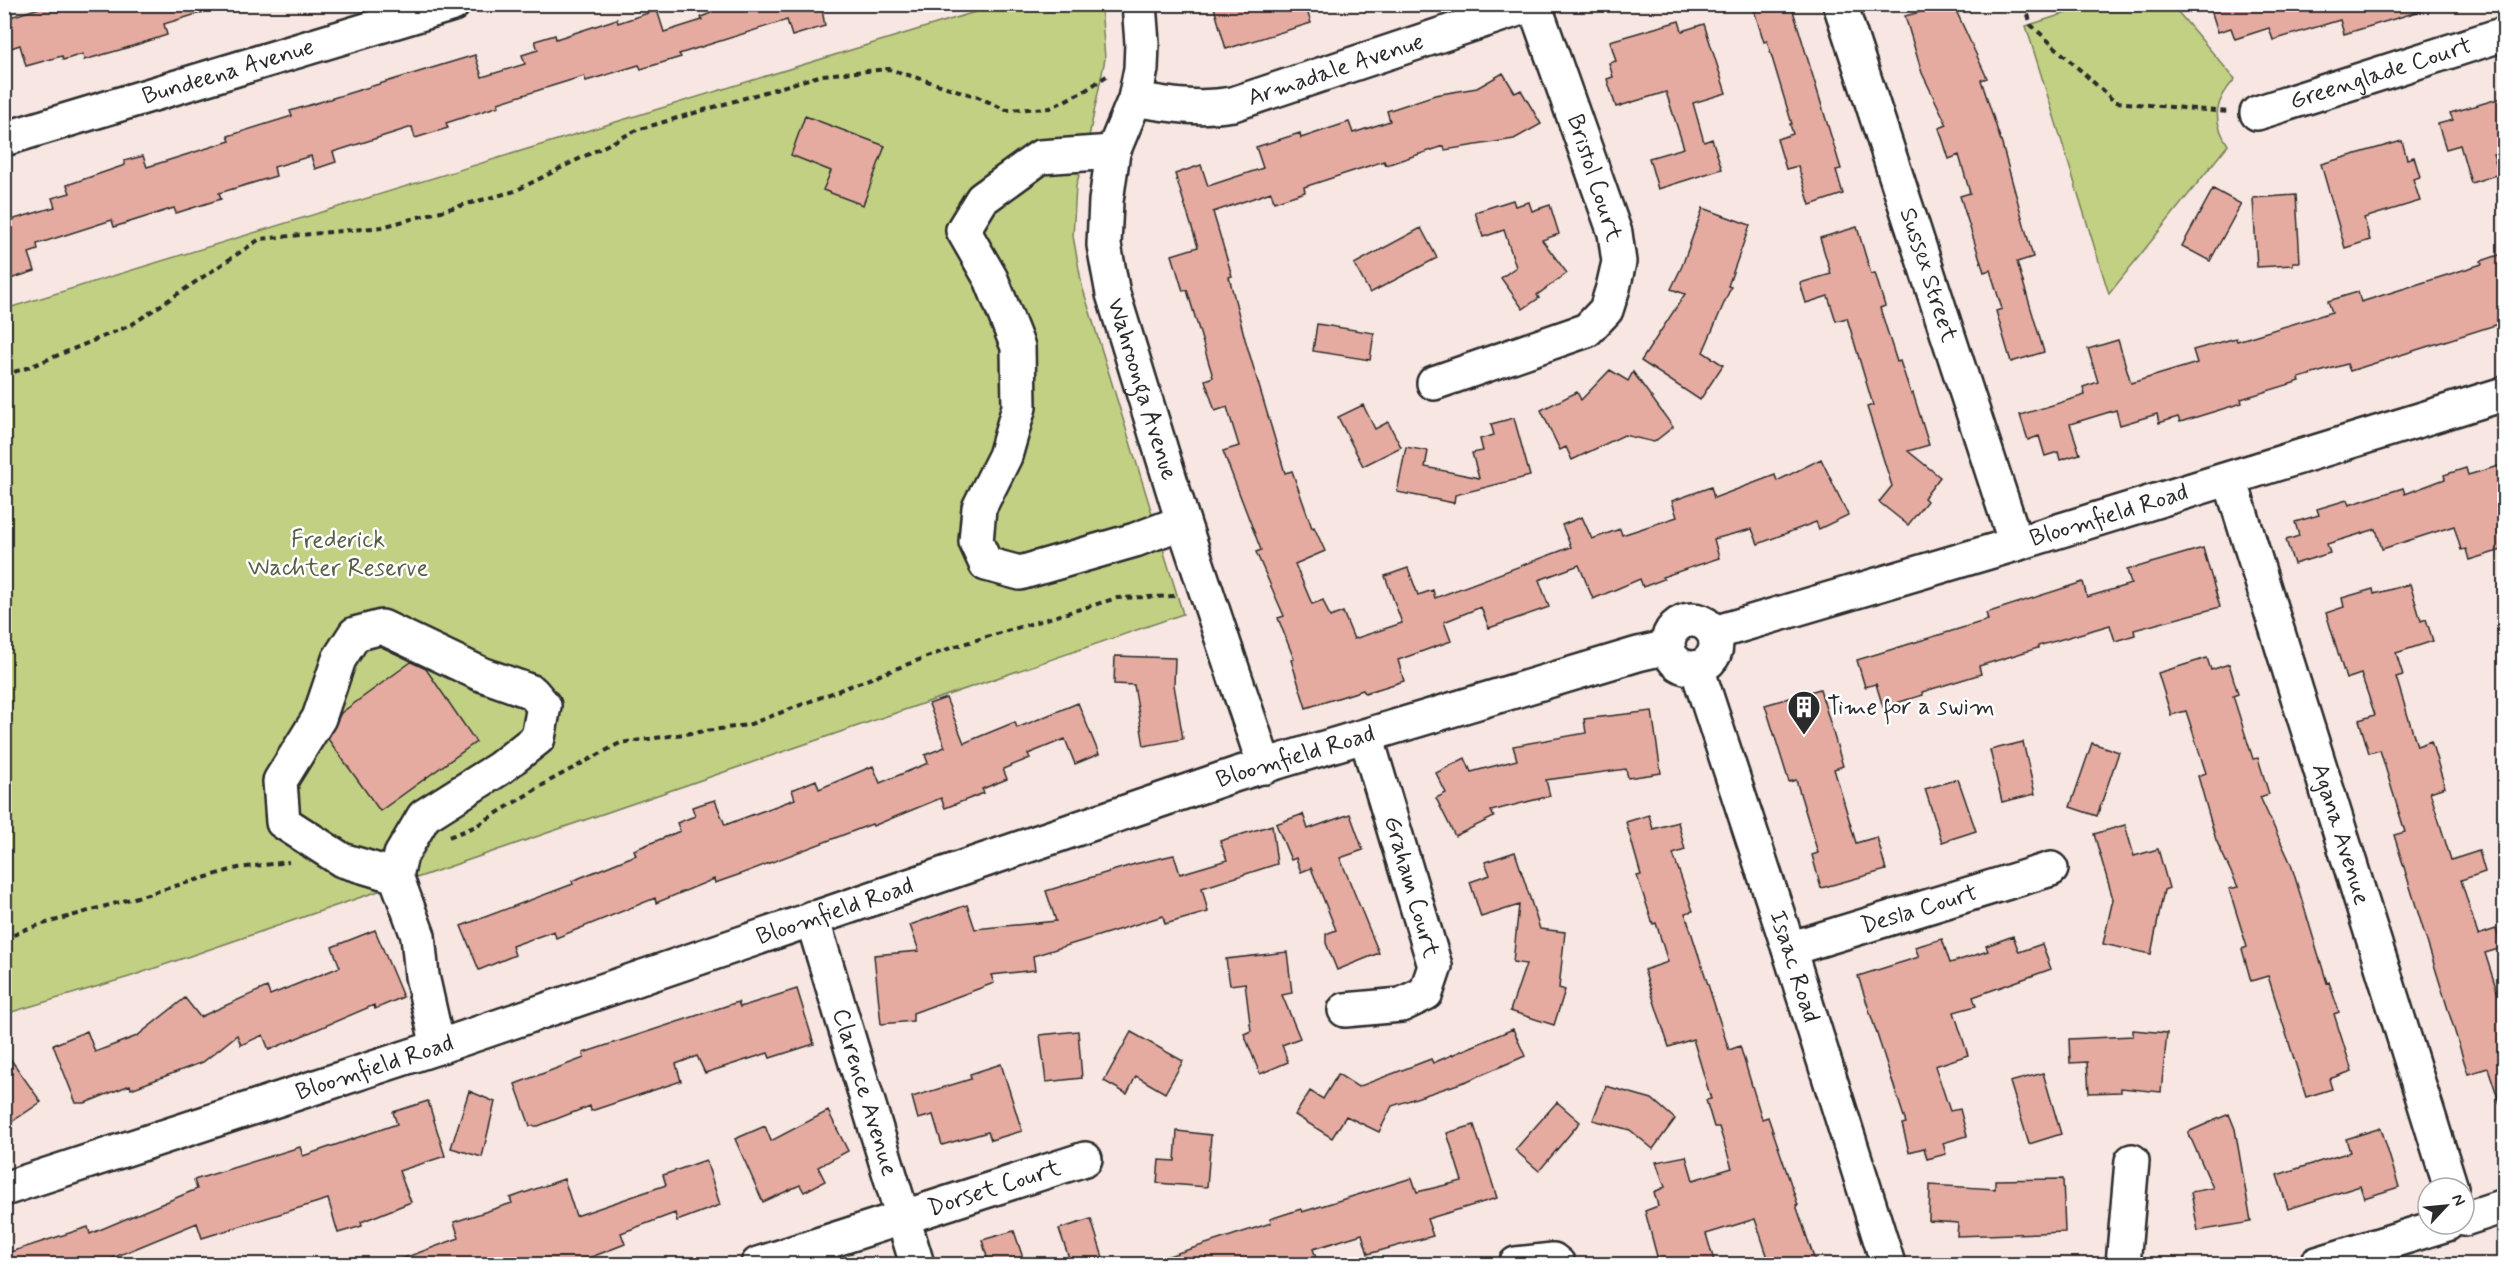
<svg xmlns="http://www.w3.org/2000/svg" width="2509" height="1269" font-family="Mynerve,sans-serif">
  <rect width="100%" height="100%" fill="#f7e6e2"/>
  <filter id="ink" filterUnits="userSpaceOnUse"><feTurbulence type="fractalNoise" baseFrequency=".0167" numOctaves="2"/><feDisplacementMap in="SourceGraphic" scale="12" xChannelSelector="R" yChannelSelector="G"/><feConvolveMatrix kernelMatrix="1 2 1 2 8 2 1 2 1" color-interpolation-filters="sRGB"/></filter>
  <g filter="url(#ink)">
    <path fill="#c2d084" stroke="#767e58" stroke-width="1.5" d="M998,5H1101L1105,59L1086,151L1076,186L1073,236L1082,286L1183,614L129,977L5,1014V309Z
      M2091,5H2172L2235,79C2215,101 2211,119 2228,145L2109,294L2026,26Z"/>
    <path fill="#e5aba0" stroke="#2b2b2b" stroke-width="1.5" d="M52,4H210V10L164,24L167,35L123,49L84,60L83,54L63,60L62,56L26,66L20,45L11,48L4,19Z
      M709,4H821L825,26L792,36L787,20L679,54L681,57L641,69L639,65L586,81L584,76L498,103L499,106L446,123L448,128L415,138L412,127L333,152L336,162L315,169L311,156L274,167L276,176L219,193L221,199L176,213L174,208L114,227L112,220L37,244L38,250L29,253L35,271L4,281V222L55,207L52,198L70,193L67,185L125,165L124,161L143,156L147,167L230,141L228,136L292,116L290,111L475,55L482,77L525,64L522,55L538,50L535,41L555,35L556,39L617,19L618,23L657,10L664,32L702,20L701,17L711,13Z
      M1213,4H1305L1311,23L1226,49Z
      M1752,4H1791L1841,169L1836,170L1843,194L1810,205L1798,166L1786,169L1777,139L1793,134L1790,124H1792L1767,41L1764,42Z
      M1923,4H1953L1987,78L1981,80L2001,141L2033,257L2017,262L2044,352L2011,362L1996,311L2002,309L1990,270L1984,272L1960,196L1970,193L1959,155L1949,159L1939,128L1947,125L1922,73L1905,16L1924,11Z
      M2213,4H2423L2424,10L2344,34L2340,20L2273,40L2269,28L2235,39L2231,28L2218,32L2211,10L2214,9Z
      M1679,21L1682,31L1704,24L1726,93L1693,103L1704,142L1712,139L1722,169L1658,189L1649,158L1684,148L1666,92L1616,107L1607,79L1613,77L1609,63L1616,61L1610,41Z
      M1503,73L1515,93L1521,90L1541,124L1514,139L1445,150L1444,146L1386,165L1384,161L1304,187L1305,192L1274,202L1271,192L1213,212L1232,276L1229,277L1245,339L1285,473L1292,471L1312,528L1314,527L1325,551L1295,564L1312,604L1323,600L1330,617L1343,612L1354,639L1402,623L1385,576L1408,568L1418,595L1433,590L1435,598L1571,547L1562,525L1582,517L1592,539L1620,529L1622,535L1677,517L1672,501L1711,487L1714,498L1775,475L1777,481L1821,459L1848,515L1819,529L1816,522L1758,544L1752,529L1714,539L1719,558L1662,577L1664,579L1643,587L1640,579L1593,599L1579,565L1539,580L1549,607L1489,628L1481,607L1444,622L1451,641L1398,660L1404,681L1365,693L1363,690L1306,708L1291,660L1294,659L1278,618L1284,616L1256,552L1261,550L1223,451L1239,446L1227,407L1215,411L1205,380L1213,377L1187,290L1183,291L1172,255L1198,247L1175,174L1201,165L1208,186L1263,168L1256,147L1300,133L1301,138L1349,122L1353,133L1390,121L1387,111L1435,95L1477,88Z
      M2505,97V150L2493,154L2499,174L2471,183L2460,145L2446,149L2438,124L2453,120L2450,113Z
      M805,116L885,146L863,205L823,190L831,171L791,155Z
      M2402,141L2407,159L2414,157L2420,177L2413,179L2420,201L2364,218L2370,240L2345,248L2321,164Z
      M2213,189L2241,204L2210,261L2182,246Z
      M2296,195L2300,262H2293V265L2257,267L2253,198Z
      M1513,200L1515,206L1529,202L1532,211L1550,205L1559,234L1542,240L1567,273L1537,295L1539,298L1523,309L1501,278L1516,267L1504,230L1483,237L1475,212Z
      M1703,208L1750,225L1728,286L1731,287L1703,352L1723,365L1700,400L1641,361L1685,294L1671,289L1682,266Z
      M1857,227L1871,274L1875,273L1885,306L1880,308L1897,362L1900,361L1911,394L1913,393L1929,445L1908,451L1940,477L1924,498L1927,501L1908,525L1879,502L1892,486L1867,407L1873,405L1847,318L1836,321L1828,296L1806,303L1800,283L1831,274L1820,238Z
      M1421,228L1437,258L1370,293L1354,264Z
      M2505,253V322L2350,371L2347,364L2299,378L2300,381L2241,399L2242,403L2180,422L2178,417L2159,423L2157,414L2120,425L2116,410L2070,424L2080,454L2060,460L2058,452L2045,456L2039,436L2028,440L2020,415L2085,395L2083,387L2098,382L2088,349L2118,340L2131,383L2197,363L2193,350L2236,338L2237,341L2332,312L2328,301L2358,292L2361,302L2482,264L2481,261Z
      M1317,324L1374,333L1370,360L1313,351Z
      M1610,370L1628,381L1633,372L1673,427L1654,442L1624,435L1572,460L1566,447L1560,450L1541,410L1577,392L1581,400Z
      M1363,405L1375,429L1388,422L1401,447L1363,466L1338,417Z
      M1514,418L1530,476L1455,495L1454,503L1397,492L1406,447L1428,451L1425,467L1479,478L1472,453L1483,451L1480,439L1494,435L1491,424Z
      M2505,464V549L2469,560L2466,549L2461,550L2454,526L2382,549L2376,529L2327,544L2330,553L2294,564L2286,540L2299,536L2295,522L2319,515L2317,509L2347,500L2349,505L2403,488L2405,494L2445,479L2444,475L2466,468L2468,475Z
      M2203,548L2220,607L2134,630L2135,635L2115,641L2110,625L2038,646V648L1979,666L1981,674L1922,692L1923,695L1883,707L1876,684L1865,687L1857,660L1988,620L1986,613L2083,582L2087,597L2131,584L2127,570Z
      M2410,584L2421,621L2426,619L2433,641L2396,653L2403,675L2396,677L2417,746L2431,741L2445,787L2430,792L2451,860L2479,851L2485,872L2461,880L2478,935L2496,929L2502,948L2485,953L2505,1016V1103L2500,1104L2488,1068L2468,1074L2394,835L2405,832L2380,750L2369,753L2359,720L2375,715L2361,674L2346,679L2326,613L2344,607L2342,598L2373,589L2374,594Z
      M1115,656L1175,658L1174,685L1183,739L1144,746L1134,685L1114,684Z
      M2207,658L2211,670L2229,664L2238,694L2233,696L2253,759L2258,758L2269,794L2260,797L2291,864L2327,983L2329,982L2339,1012L2334,1014L2352,1071L2329,1079L2332,1089L2306,1097L2268,976L2251,981L2242,949L2247,947L2229,889L2238,887L2216,840L2198,776L2206,773L2186,711L2171,715L2158,673Z
      M411,662L426,669L476,742L380,811L328,739L341,713Z
      M1820,689L1843,766L1834,769L1856,843L1877,837L1886,870L1821,888L1812,855L1818,853L1796,780L1789,782L1765,705Z
      M946,698L964,743L1015,722L1017,728L1078,703L1099,754L1075,764L1065,739L1028,754L1030,758L1003,769L1007,779L982,789L984,793L945,808L941,798L873,826L872,824L738,875L715,883L714,879L656,903L655,898L556,938L554,931L512,946L515,955L479,970L461,926L573,884L572,881L636,855L634,850L680,831L677,823L695,816L692,807L715,800L725,825L795,799L792,790L816,780L819,789L873,766L880,783L928,763L925,755L945,747L929,704Z
      M1652,711L1661,773L1628,778L1626,769L1546,780L1550,796L1491,811L1494,817L1455,836L1436,798L1446,793L1436,773L1465,758L1471,772L1517,760L1513,746L1586,733L1584,719Z
      M2023,742L2035,794L2002,802L1990,750Z
      M2092,743L2119,752L2097,816L2070,807Z
      M1958,779L1976,831L1942,842L1925,789Z
      M1303,814L1308,829L1350,814L1363,850L1340,858L1379,953L1337,970L1326,943V934L1336,930L1311,868L1301,872L1296,858L1291,860L1276,824Z
      M1649,815L1653,829L1678,822L1685,850L1673,854L1693,911L1685,913L1729,1050L1740,1046L1762,1119L1768,1117L1798,1205H1796L1816,1264H1770L1755,1219L1706,1234L1715,1264H1659L1645,1211L1658,1206L1654,1192L1665,1187L1656,1162L1686,1156L1693,1180L1732,1168L1719,1127H1714L1706,1100L1711,1099L1693,1039L1669,1047L1644,970L1668,962L1656,923L1653,924L1637,876L1641,875L1626,822Z
      M1272,825L1277,864L1202,888L1208,912L1165,924L1163,916L1033,956L1035,970L991,975L994,983L913,1013V1021L881,1024L874,955L919,951L910,925L967,905L975,929L1056,921L1046,891L1135,864L1174,855L1180,874L1227,860L1220,841Z
      M2125,825L2134,856L2158,849L2169,888L2164,890L2151,954L2103,944L2113,899L2094,834Z
      M1515,852L1540,929L1565,932L1559,988L1565,990L1554,1025L1510,1011L1526,964L1513,962L1519,905L1481,917L1470,882L1490,875L1485,862Z
      M375,930L403,997L375,1009L374,1005L269,1050L263,1035L241,1045L237,1035L203,1062L131,1089L130,1085L85,1103H76L53,1045L87,1031L95,1052L137,1036L185,998L200,1017L267,987L270,995L340,967L332,947Z
      M2013,936L2019,952L2042,944L2051,969L1973,997L1976,1006L1954,1012L1968,1055L1935,1066L1950,1111L1960,1109L1967,1136L1943,1143L1946,1154L1927,1159L1924,1148L1909,1152L1902,1124L1906,1123L1858,976L1919,957L1915,947L1942,939L1950,963L1988,951L1986,946Z
      M1287,952L1292,993L1282,995L1300,1038L1282,1045L1288,1062L1260,1074L1244,1034L1251,1031L1245,983L1230,985L1226,959Z
      M797,989L814,1044L770,1058L768,1053L705,1073L697,1056L676,1064L681,1081L591,1111L590,1106L538,1126H530L515,1084L584,1058L583,1053L738,1002L740,1007Z
      M1513,1029L1525,1056L1467,1081L1392,1106L1379,1132L1346,1116L1332,1138L1295,1115L1310,1091L1323,1099L1338,1074L1358,1087L1431,1059L1433,1063Z
      M2133,1030L2167,1033L2161,1092L2121,1088V1092L2089,1093L2087,1062L2070,1063L2069,1039L2133,1036Z
      M1078,1031L1082,1078L1046,1082L1040,1035Z
      M1131,1032L1183,1061L1165,1093L1136,1076L1127,1094L1104,1081Z
      M4,1050L41,1102L13,1121L4,1109Z
      M1001,1064L1022,1131L991,1140L988,1132L942,1145L933,1115L918,1119L912,1097L971,1079L970,1074Z
      M2043,1073L2061,1134L2029,1144L2010,1082Z
      M1606,1086L1652,1099L1675,1119L1653,1149L1630,1130L1593,1120Z
      M469,1091L495,1102L482,1157L451,1148Z
      M428,1101L445,1156L399,1171L411,1202L361,1222L362,1226L338,1233L328,1199L202,1238L197,1223L98,1264H4V1254L88,1227L90,1234L197,1189L194,1180L300,1147L303,1156L397,1124L393,1112Z
      M1557,1102L1580,1122L1539,1171L1515,1150Z
      M828,1111L848,1151L818,1167L825,1181L804,1192L800,1185L763,1202L735,1139L765,1126L771,1141Z
      M2229,1114L2235,1129L2251,1222L2198,1231L2191,1192L2213,1188L2188,1132Z
      M1474,1125L1497,1198L1427,1219L1433,1236L1368,1254L1362,1234L1313,1249L1318,1264H1157L1156,1260L1271,1223L1270,1219L1301,1209L1302,1212L1412,1178L1417,1192L1462,1181L1447,1133Z
      M2381,1128L2399,1187L2364,1198L2360,1186L2288,1209L2277,1175L2350,1152L2346,1139Z
      M1177,1131L1211,1135L1207,1187L1157,1183L1159,1160L1175,1161Z
      M706,1160L720,1205L677,1221L675,1213L621,1233L625,1244L589,1258L592,1264H393V1262L459,1238L454,1222L512,1203L510,1198L564,1179L576,1216L666,1185L663,1175Z
      M2063,1179L2065,1232L1957,1236L1958,1223L1929,1221L1930,1185L1995,1189V1180Z
      M1091,1219L1105,1264H1071L1059,1229Z
      M1014,1231L1025,1264H989L982,1240Z"/>
    <g fill="none" stroke-linecap="round" stroke-linejoin="round">
      <g stroke="#2b2b2b" stroke-width="38">
        <g id="minor">
          <path id="s1" d="M1139,4L1142,43L1141,69L1135,99L1113,152L1106,201L1104,245L1113,294L1183,522L1265,767"/>
          <path id="s2" d="M1840,4L2016,544"/>
          <path id="s3" d="M1135,99C1169,105 1199,110 1233,104L1533,4"/>
          <path id="s4" d="M2257,113L2504,34"/>
          <path id="s5" d="M4,139L453,4"/>
          <path d="M1113,152L1040,157L982,199L963,230L991,279L1018,347L1019,407L1005,456L979,508L976,542L986,564L1020,573L1135,540L1183,522"/>
          <path d="M1434,383L1587,330L1606,310L1613,288L1619,262L1615,233L1534,4"/>
          <path id="s6" d="M2230,479L2451,1188"/>
          <circle cx="1692" cy="644" r="24"/>
          <path id="s7" d="M1714,633L2016,544L2504,394"/>
          <path id="s8" d="M1697,668L1789,949L1888,1264"/>
          <path d="M396,876L401,855L424,816L500,768L538,738L544,706L532,692L481,674L382,627L355,634L339,659L319,718L280,781L283,822L342,860L396,876L418,936L422,976L438,1047"/>
          <path id="s9" d="M812,918L917,1264"/>
          <path id="s10" d="M1789,949L2051,869"/>
          <path d="M1345,1010L1401,1005L1426,993L1435,966L1366,736"/>
          <path id="s11" d="M4,1189L438,1047L1237,774L1638,654L1668,647"/>
          <path d="M2464,1219L2504,1206"/>
          <path id="s12" d="M758,1264L1085,1159"/>
          <path d="M1516,1264L1553,1260L1558,1264"/>
          <path d="M2123,1264L2132,1161"/>
          <path d="M2317,1264L2447,1224"/>
        </g>
      </g>
      <path stroke="#2b2b2b" stroke-width="4" stroke-dasharray="6 4.5" stroke-linecap="butt" d="M2025,4L2031,25L2115,102L2228,112
        M4,375L27,368L131,325L260,239L382,227L515,191L637,130L822,75L889,69L978,97L1006,110L1050,108L1086,90L1108,75
        M449,837L476,826L551,780L620,743L748,725L953,647L1117,598L1177,596
        M4,940L26,929L238,868L289,862"/>
      <use href="#minor" stroke="#fff" stroke-width="33"/>
    </g>
  </g>
  <defs>
    <g id="building-pin" transform="scale(1.725)"><path d="M0 17L-7.5 6A9.5 9.5 0 1 1 7.5 6Z" fill="#2b2b2b" stroke="#fff"/><path d="M-4-6H4V6H1V3H-1V6H-4ZM-2.5-4.3h1.7v1.8h-1.7ZM.8-4.3h1.7v1.8H.8ZM-2.5-1h1.7V.8h-1.7ZM.8-1h1.7V.8H.8Z" fill="#fff"/></g>
  </defs>
  <g fill-rule="evenodd">
    <use href="#building-pin" x="1804" y="707"/>
  </g>
  <g text-anchor="middle" dominant-baseline="central" stroke-width="5" stroke-linejoin="round" paint-order="stroke">
    <g font-size="24" fill="#2b2b2b" stroke="#fff">
      <text stroke="none"><textPath href="#s3" startOffset="207">Armadale Avenue</textPath></text>
      <text stroke="none"><textPath href="#s5" startOffset="234">Bundeena Avenue</textPath></text>
      <text stroke="none"><textPath href="#s4" startOffset="130">Greenglade Court</textPath></text>
      <text transform="translate(1594 178) rotate(72)">Bristol Court</text>
      <text stroke="none"><textPath href="#s2" startOffset="285">Sussex Street</textPath></text>
      <text stroke="none"><textPath href="#s1" startOffset="396">Wahroonga Avenue</textPath></text>
      <text stroke="none"><textPath href="#s7" startOffset="412">Bloomfield Road</textPath></text>
      <text stroke="none"><textPath href="#s11" startOffset="1362">Bloomfield Road</textPath></text>
      <text stroke="none"><textPath href="#s6" startOffset="372">Agana Avenue</textPath></text>
      <text transform="translate(1411 887) rotate(74)">Graham Court</text>
      <text stroke="none"><textPath href="#s10" startOffset="136">Desla Court</textPath></text>
      <text stroke="none"><textPath href="#s11" startOffset="876">Bloomfield Road</textPath></text>
      <text stroke="none"><textPath href="#s8" startOffset="314">Isaac Road</textPath></text>
      <text stroke="none"><textPath href="#s11" startOffset="390">Bloomfield Road</textPath></text>
      <text stroke="none"><textPath href="#s9" startOffset="182">Clarence Avenue</textPath></text>
      <text stroke="none"><textPath href="#s12" startOffset="248">Dorset Court</textPath></text>
    </g>
    <g font-size="24" fill="#585d46" stroke="#fff">
      <text x="338" y="540">Frederick<tspan x="338" dy="28">Wachter Reserve</tspan></text>
    </g>
    <g font-size="24" fill="#2b2b2b" stroke="#fff" text-anchor="start">
      <text x="1827" y="707">Time for a swim</text>
    </g>
  </g>
  <rect width="2509" height="1269" fill="none" stroke="#fff" stroke-width="24"/>
  <rect x="12" y="12" width="2485" height="1245" fill="none" stroke="#2b2b2b" stroke-width="2" filter="url(#ink)"/>
  <g transform="translate(2446 1206) rotate(64)"><circle r="28" fill="#ffffff" stroke="#aaaaaa" stroke-width="1.5"/>
  <path d="M0-4.5L10 22L0 15L-10 22Z" fill="#2b2b2b"/>
  <text y="-9" font-size="16" font-weight="bold" text-anchor="middle" fill="#2b2b2b">N</text>
  </g>
</svg>
